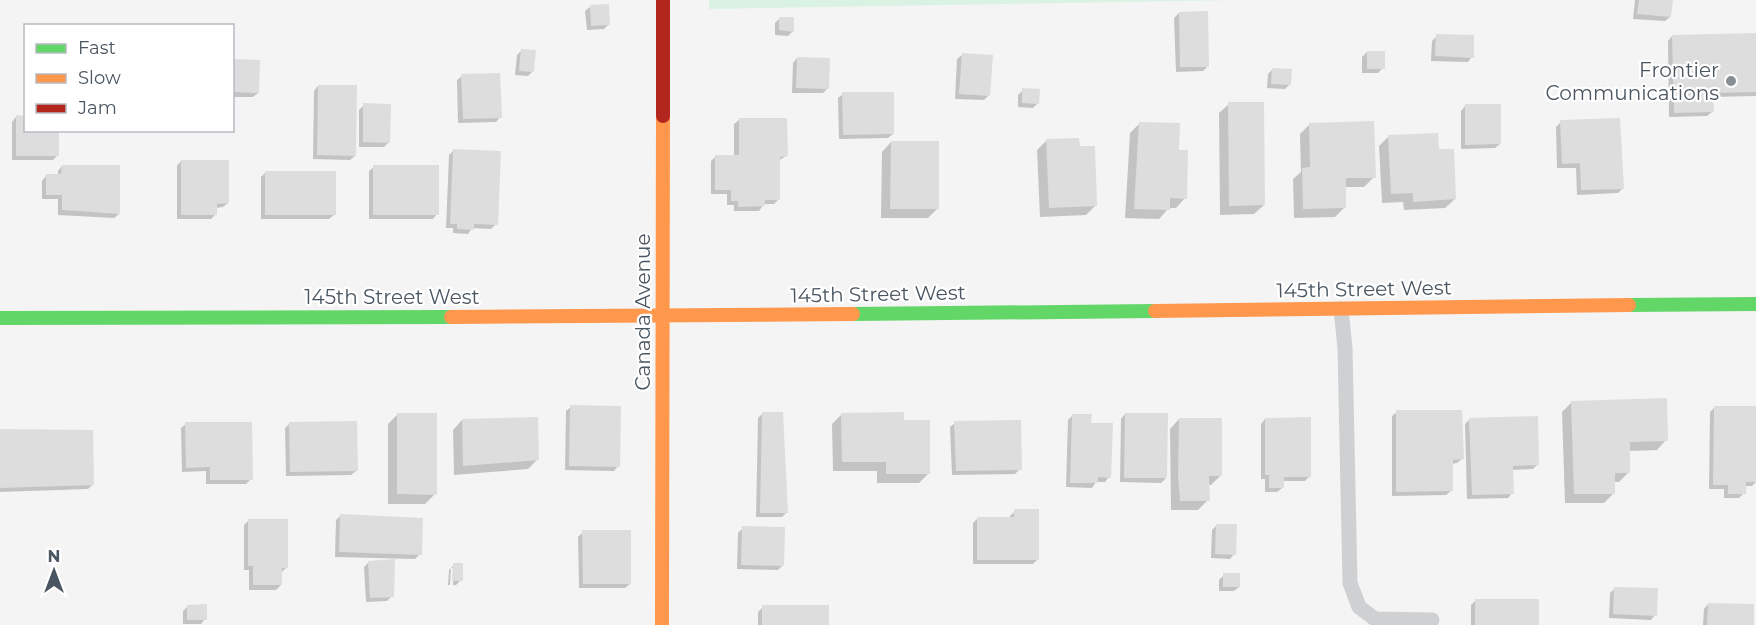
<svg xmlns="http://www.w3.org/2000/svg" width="1756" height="625" font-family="Montserrat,sans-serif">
  <rect width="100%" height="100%" fill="#f4f4f4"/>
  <path fill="#d9f2e3" d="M709,0H1236L709,9Z"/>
  <path fill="#0003" d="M1635,0H1671L1670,17L1665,21L1633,19Z
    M590,7L609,24L604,29L587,30L585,11Z
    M1179,13L1208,66L1203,71L1176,72L1174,18Z
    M780,18L793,31L788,36L775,35V23Z
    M1756,34V96L1712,97V112L1707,116L1669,117L1668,41L1672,36Z
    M1437,36L1472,57L1468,62L1431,61L1432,41Z
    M522,50L533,71L528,76L515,75L517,55Z
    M1367,52L1383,68L1378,73H1362V57Z
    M962,55L989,95L984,100L955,99L957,59Z
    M797,58L828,88L823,93H792L793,63Z
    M232,60L258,93L253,97H232Z
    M1272,70L1290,84L1285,89L1267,88L1268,74Z
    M462,76L500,117L496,122L458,123L457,80Z
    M318,86L355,156L350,160L313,159L314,91Z
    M1023,90L1038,103L1033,108L1018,107V95Z
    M843,94L893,134L888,138L839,139L838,98Z
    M1229,104L1264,205L1254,214L1220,215L1219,113Z
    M364,105L389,142L384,147H359V110Z
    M1465,106L1500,144L1495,148L1461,149V111Z
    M16,117L26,130L57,156L53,160H12V122Z
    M739,120L786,156L778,161L779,199L774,204H764L759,211H734V205H727V194H711V161L716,156H734V124Z
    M1561,122L1623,188L1618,193L1577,195L1576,168H1557L1556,127Z
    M1139,124L1177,151L1185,198L1176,208H1169L1159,219L1125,218L1130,133Z
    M1310,124L1374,177L1364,187H1344L1345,207L1335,217L1294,218L1293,179L1301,172L1300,134Z
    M1389,136L1437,151L1455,199L1445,208L1404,210L1403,202L1382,203L1379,146Z
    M1047,140L1096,205L1086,215L1040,217L1037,150Z
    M891,142L937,209L928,218H881L882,152Z
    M454,150L496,224L491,229L472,228L468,234L453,233V228H446L449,155Z
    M181,161L228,203L223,207L216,208V214L211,219H177V166Z
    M62,166L119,214L114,218L58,215V199H42V181L46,176H58V171Z
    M374,167L437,214L433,219H369V171Z
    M265,173L334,215L329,219H261V177Z
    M1572,402L1666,440L1657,450L1628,451L1629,472L1619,482H1613L1614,493L1604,503H1565L1562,412Z
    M571,407L618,466L614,471L565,470L566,411Z
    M1714,408H1756V482L1752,486H1744V493L1739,498H1724V489H1709L1710,412Z
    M1397,412L1462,459L1457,463L1451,464V491L1446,495L1392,496V416Z
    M398,414L435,494L425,504H388V424Z
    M762,414L787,512L782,517H756L758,418Z
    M842,414L903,421L929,473L919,483H877V471H833L832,424Z
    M1125,414L1166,478L1161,483L1120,482L1121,419Z
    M1073,415L1090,424L1109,477L1105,482H1096L1092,488L1066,487L1068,420Z
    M1179,419L1221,475L1211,485H1208V500L1198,510H1171L1170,429Z
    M1265,419L1310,476L1305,481H1282V488L1277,492H1265V479H1261V424Z
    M1470,419L1537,465L1533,469L1512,470V493L1508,498L1467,499L1465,424Z
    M462,420L537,460L528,469L454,475L453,430Z
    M290,423L356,471L351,475L286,476L285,428Z
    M955,423L1020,469L1015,474L952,475L950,427Z
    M186,424L251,479L246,484H206V471L182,472L181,428Z
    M0,431L93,484L88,489L0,492Z
    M1015,511L1037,560L1033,564H973V523L977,519H1010V516Z
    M341,515L420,554L415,559L335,557L336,520Z
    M248,521L286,568L282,572L281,585L276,590H249V570H244V525Z
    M1217,525L1234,554L1230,559L1211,558L1212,530Z
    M743,528L782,566L778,570L737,569L738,533Z
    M583,532L630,584L625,588H579L578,537Z
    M369,562L392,596L387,601L366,602L364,567Z
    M454,565L461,580L456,585H453L454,568H451L450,585H448L449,570Z
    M1224,575L1239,587L1234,591H1219V580Z
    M1615,588L1655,615L1651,620L1609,618L1610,593Z
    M1476,600L1538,625H1471V605Z
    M1708,604L1752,625H1703L1704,609Z
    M188,606L205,619L201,624H183V611Z
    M763,607L828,625H758V612Z"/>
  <path fill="#ddddde" d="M1639,0H1673L1671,17L1637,14Z
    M609,4L610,25L591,26L590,5Z
    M1208,11L1209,67H1180L1179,12Z
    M779,17H794V32L779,30Z
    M1756,33V92L1713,93L1714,112L1674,113L1672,35Z
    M1436,34L1474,35V58L1435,56Z
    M521,49L536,50L534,72L519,71Z
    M1367,51H1385V69H1367Z
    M962,53L993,55L990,96L959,94Z
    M797,57L830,58L829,89L796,88Z
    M232,59L260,60L259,93L232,92Z
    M1272,68L1292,69L1291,85L1271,84Z
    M500,73L502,118L463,119L461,74Z
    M318,85H357L356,156L317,155Z
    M1022,88L1040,89L1039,104L1022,103Z
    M842,92H894V134L843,135Z
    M1228,102H1264L1265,205L1229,206Z
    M363,103L391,104L390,143L363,142Z
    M1465,104H1501V144L1465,145Z
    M16,115L26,116V130H59V156H16Z
    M739,118H787L788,156L780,157V200H765V206L738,207V201H731V190H715V155H739Z
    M1620,118L1624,189L1581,190L1580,163L1562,164L1560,120Z
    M1374,121L1376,178H1346V208L1303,209L1302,168L1310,167L1309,123Z
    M1139,122L1180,123L1179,150H1188L1187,199L1170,198V210L1134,209Z
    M1438,133L1439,149H1454L1456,199L1413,202V193L1391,194L1388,135Z
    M1079,138L1080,146H1095L1097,206L1049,208L1046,139Z
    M891,141H939V209H890Z
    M453,149L501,151L498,225L474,224V230L457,229V224H450Z
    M181,160H229V203L217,204V215H181Z
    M62,165H120V214L62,210V195H46V174H61Z
    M373,165H439V215H373Z
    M265,171H336V215H265Z
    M1667,398L1668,441L1630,442V473H1615V494H1574L1571,401Z
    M570,405L621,406L620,467L569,466Z
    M1714,406H1756V482H1746V494H1728V485H1713Z
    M1396,410H1462L1464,459L1453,460V491L1396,492Z
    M762,412H783L788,513H760Z
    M904,412V420H930V474H886V462H842L841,413Z
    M397,413H437V495L397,494Z
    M1125,413H1168L1167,478H1124Z
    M1072,414H1092L1091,423H1113L1111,478L1098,477V483H1070Z
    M1538,416L1539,465L1513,466L1514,494L1472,495L1469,418Z
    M538,417L539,460L463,466L462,419Z
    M1311,417V477H1284V488H1269V475H1265V418Z
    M1179,418H1222V476H1209L1210,501H1180L1178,476Z
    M1021,420L1022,470L956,471L954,421Z
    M357,421L358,471L290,472L289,422Z
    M185,422H252L253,480H210V467L186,468Z
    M0,429L93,430L94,485L0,488Z
    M1014,509H1039V560H977V517H1014Z
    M340,514L423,518L422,555L339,552Z
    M248,519H288V568H282V585H253V566H248Z
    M1216,524H1237L1236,555L1215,554Z
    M742,526L785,527L784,566L741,565Z
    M582,530H631V584H583Z
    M395,559L394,597L370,598L368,561Z
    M453,563H463V581H452Z
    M1223,573H1240V587H1223Z
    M1614,587L1658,588L1657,616L1613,614Z
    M1475,599H1539V625H1475Z
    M1708,603L1754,604V625H1707Z
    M207,604V620H187V605Z
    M762,605H829V625H762Z"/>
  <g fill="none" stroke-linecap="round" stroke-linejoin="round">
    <path stroke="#ced0d2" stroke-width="15" d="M1341,309L1345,348L1350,583L1359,607L1375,619L1432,620"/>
    <path stroke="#63d668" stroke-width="14" d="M1629,305L1756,304
      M853,314L1155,311
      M0,318L451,317"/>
    <path stroke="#ff974d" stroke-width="14" d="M1155,311L1629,305
      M451,317L853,314
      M662,625L663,116"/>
    <path stroke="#b3261e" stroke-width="14" d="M663,116V0"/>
  </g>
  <circle fill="#868d94" stroke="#fff" stroke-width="2" cx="1731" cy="81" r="6"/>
  <g text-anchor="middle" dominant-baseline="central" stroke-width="4.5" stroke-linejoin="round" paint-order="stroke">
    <g font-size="20" fill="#4a5661" stroke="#fff" text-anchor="end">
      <text x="1719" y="70">Frontier<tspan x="1719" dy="23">Communications</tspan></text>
    </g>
    <g font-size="20" fill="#4a5661" stroke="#fff">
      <text transform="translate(1364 289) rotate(-1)">145th Street West</text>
      <text transform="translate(878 294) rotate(-1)">145th Street West</text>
      <text x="392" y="297">145th Street West</text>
      <text transform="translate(643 312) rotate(-90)">Canada Avenue</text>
    </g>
  </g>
  <rect x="24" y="24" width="210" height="108" fill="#ffffff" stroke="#b7bbc0" stroke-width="1.5"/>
  <rect x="36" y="44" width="30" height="9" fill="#63d668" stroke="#b7bbc0" stroke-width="1.5"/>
  <text x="78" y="54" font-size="18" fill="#4a5661">Fast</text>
  <rect x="36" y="74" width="30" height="9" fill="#ff974d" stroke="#b7bbc0" stroke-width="1.5"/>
  <text x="78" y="84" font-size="18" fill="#4a5661">Slow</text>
  <rect x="36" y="104" width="30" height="9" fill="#b3261e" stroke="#b7bbc0" stroke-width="1.5"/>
  <text x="78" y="114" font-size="18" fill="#4a5661">Jam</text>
  <g transform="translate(54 571)" stroke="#ffffff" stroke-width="4.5" paint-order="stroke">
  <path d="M0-4.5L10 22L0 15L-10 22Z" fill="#4a5661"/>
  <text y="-9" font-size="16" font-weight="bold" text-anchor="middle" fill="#4a5661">N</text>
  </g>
</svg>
